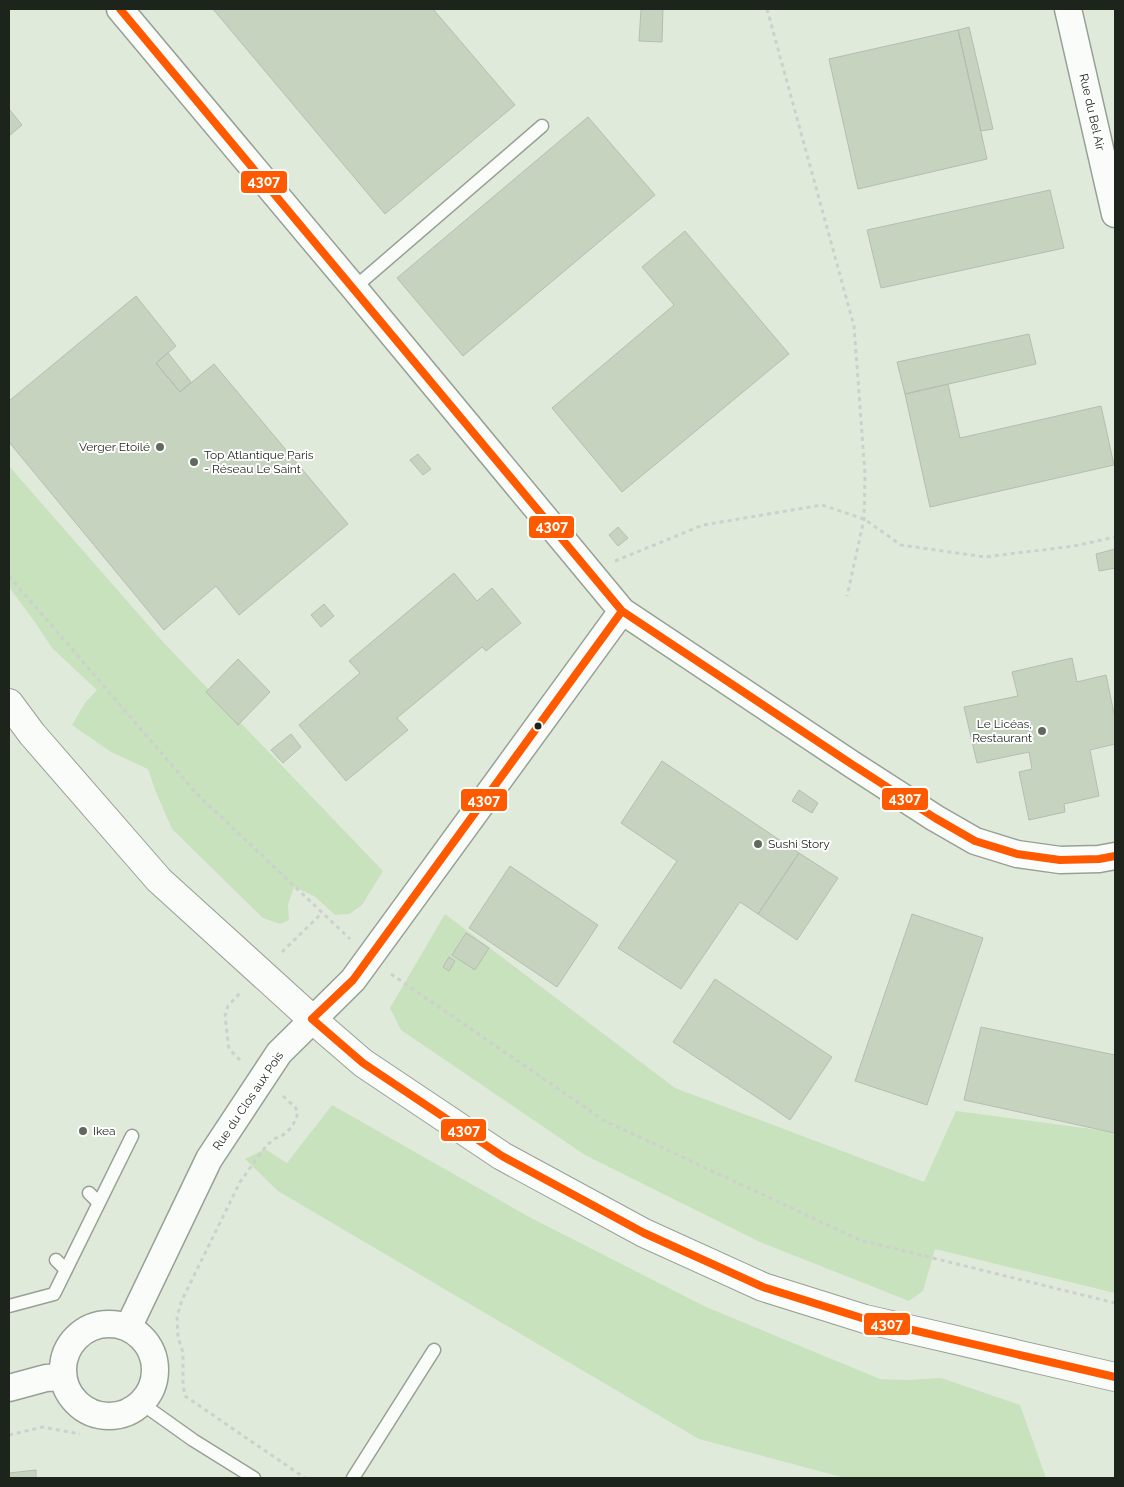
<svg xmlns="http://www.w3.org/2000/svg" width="1124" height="1487" font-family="Raleway,sans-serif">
  <rect width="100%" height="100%" fill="#e0eadb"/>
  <path fill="#c7e2bc" d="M9,466L163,642L383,871L362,905L349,914L335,915L314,896L294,887L288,904L289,920L280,924L263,918L172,829L156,792L148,769L111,752L72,725L85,703L97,690L52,648L37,625L9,587Z
    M445,914L675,1088L924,1182L956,1111L1115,1132V1293L935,1249L923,1291L909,1301L760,1242L585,1155L401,1030L390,1008Z
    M332,1105L531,1218L706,1307L880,1379L907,1380L941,1378L1020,1405L1046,1478H845L699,1439L278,1191L245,1159L265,1149L287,1163Z"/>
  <path fill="#c6d4bf" stroke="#b5bdb1" d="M213,9H433L515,105L385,214Z
    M641,9H663L662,42L639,41Z
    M969,27L993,129L981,131L958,30Z
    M958,30L987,159L858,189L829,59Z
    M9,109L22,125L9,136Z
    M588,117L655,195L463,356L397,278Z
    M1050,190L1064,248L881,288L867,230Z
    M685,231L789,354L622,492L552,408L674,305L642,267Z
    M136,296L176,346L156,363L180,392L214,364L348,524L239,615L216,586L164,630L9,442V401Z
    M1029,334L1036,364L905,394L897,362Z
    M168,353L191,382L180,392L156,363Z
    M948,384L960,438L1101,406L1114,465L930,507L905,394Z
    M418,454L431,469L423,475L410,460Z
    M618,527L628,538L618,546L609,535Z
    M1115,549V568L1099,571L1096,554Z
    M454,573L477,601L492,588L521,623L486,651L482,647L397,718L408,730L346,781L299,725L360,673L349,661Z
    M324,604L334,616L321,627L311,615Z
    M1072,658L1077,682L1106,675L1115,718V744L1090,750L1099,796L1064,804L1065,812L1029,820L1019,772L1032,769L1029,752L977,763L964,707L1018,696L1012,672Z
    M238,659L270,692L238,725L206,692Z
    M291,734L301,747L283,763L271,750Z
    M662,761L799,853L758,914L740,902L681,989L618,948L677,861L621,823Z
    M799,790L818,803L812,813L792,801Z
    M799,853L838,878L797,940L758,914Z
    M510,866L598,925L557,987L469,928Z
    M912,914L983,938L927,1105L855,1081Z
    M466,933L489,948L475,970L452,955Z
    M449,957L455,961L449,971L443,967Z
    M715,979L832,1057L790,1120L767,1104L673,1042Z
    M981,1027L1115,1055V1133L964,1100Z
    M36,1470V1478H9V1473Z"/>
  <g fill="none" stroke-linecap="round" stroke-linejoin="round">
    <g stroke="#98a095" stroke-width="15">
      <path id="service" d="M354,288L542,126
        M89,1193L99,1203
        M56,1260L66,1270
        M9,1306L54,1294L132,1136
        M141,1403L193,1440L254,1478
        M353,1478L434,1350"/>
    </g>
    <g stroke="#98a095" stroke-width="29">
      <path id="minor" d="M120,9L354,288L622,611L853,765L935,818L975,841L1017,854L1060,860L1099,859L1115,856
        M1068,9L1115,214
        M63 1370a46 46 0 1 1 92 0a46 46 0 1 1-92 0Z
        M128,1328L209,1159L279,1053L353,980L622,611
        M9,1388L46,1378L63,1377"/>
    </g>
    <g stroke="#98a095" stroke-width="30">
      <path id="secondary" d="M9,703L32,734L159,880L312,1019L363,1063L502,1156L644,1233L763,1287L865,1319L1115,1377"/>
    </g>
    <path stroke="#cdd0cd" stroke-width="3" stroke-dasharray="4 4" stroke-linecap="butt" d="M767,9L854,326L865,474L864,519L847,596
      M615,561L703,525L822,505L864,519L901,545L985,557L1074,546L1115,537
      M9,576L195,792L350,939
      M282,952L322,913
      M391,974L605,1121L860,1240L1115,1303
      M240,1060L229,1049L225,1016L228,1006L240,993
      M283,1096L295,1107L298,1112L296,1119L291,1128L283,1135L274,1139L266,1146L240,1182L182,1300L177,1317L178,1337L183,1353V1384L185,1396L305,1478
      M9,1435L43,1427L80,1434"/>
    <use href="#service" stroke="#fafcfa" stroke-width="12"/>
    <use href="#minor" stroke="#fafcfa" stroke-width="26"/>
    <use href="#secondary" stroke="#fafcfa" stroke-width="28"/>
    <g stroke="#fff" stroke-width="11">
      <path id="bus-1" d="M120,9L622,611L853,765L935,818L975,841L1017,854L1060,860L1099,859L1115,856
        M622,611L353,980L312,1019L363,1063L502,1156L644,1233L763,1287L865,1319L1115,1377"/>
    </g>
    <use href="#bus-1" stroke="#ff5a00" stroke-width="8"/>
  </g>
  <g fill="#61695e" stroke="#fff" stroke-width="2">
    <circle cx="160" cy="447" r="5"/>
    <circle cx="194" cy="462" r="5"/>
    <circle cx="1042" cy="731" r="5"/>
    <circle cx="758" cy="844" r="5"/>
    <circle cx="83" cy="1131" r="5"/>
  </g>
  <circle fill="#1d241b" stroke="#fff" stroke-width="2" cx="538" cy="726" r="4.5"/>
  <g text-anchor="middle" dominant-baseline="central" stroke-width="4" stroke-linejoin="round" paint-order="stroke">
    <g font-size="12" fill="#1d241b" stroke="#fff">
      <text transform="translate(1092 112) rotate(77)">Rue du Bel Air</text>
      <text transform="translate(248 1101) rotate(-56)">Rue du Clos aux Pois</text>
    </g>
    <g font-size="12" fill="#1d241b" stroke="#fff" text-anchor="start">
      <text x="150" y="447" text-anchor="end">Verger Etoilé</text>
      <text x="204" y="455">Top Atlantique Paris<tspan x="204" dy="14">- Réseau Le Saint</tspan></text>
      <text x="1032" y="724" text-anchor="end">Le Licéas,<tspan x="1032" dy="14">Restaurant</tspan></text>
      <text x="768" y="844">Sushi Story</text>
      <text x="93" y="1131">Ikea</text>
    </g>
  </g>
  <g stroke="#fff" stroke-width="2">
    <rect x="240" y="170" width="48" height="24" rx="5" fill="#ff5a00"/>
    <rect x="528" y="515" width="47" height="24" rx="5" fill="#ff5a00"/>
    <rect x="881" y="787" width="48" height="24" rx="5" fill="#ff5a00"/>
    <rect x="460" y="788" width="48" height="24" rx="5" fill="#ff5a00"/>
    <rect x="440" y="1118" width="47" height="24" rx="5" fill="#ff5a00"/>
    <rect x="863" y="1312" width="48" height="24" rx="5" fill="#ff5a00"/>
  </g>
  <g font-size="14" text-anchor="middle" font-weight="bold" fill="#fff">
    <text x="264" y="186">4307</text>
    <text x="552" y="531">4307</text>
    <text x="905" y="803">4307</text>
    <text x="484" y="805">4307</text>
    <text x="464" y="1135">4307</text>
    <text x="887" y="1329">4307</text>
  </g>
  <rect width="1124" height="1487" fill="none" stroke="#1d241b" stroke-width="20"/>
</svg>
